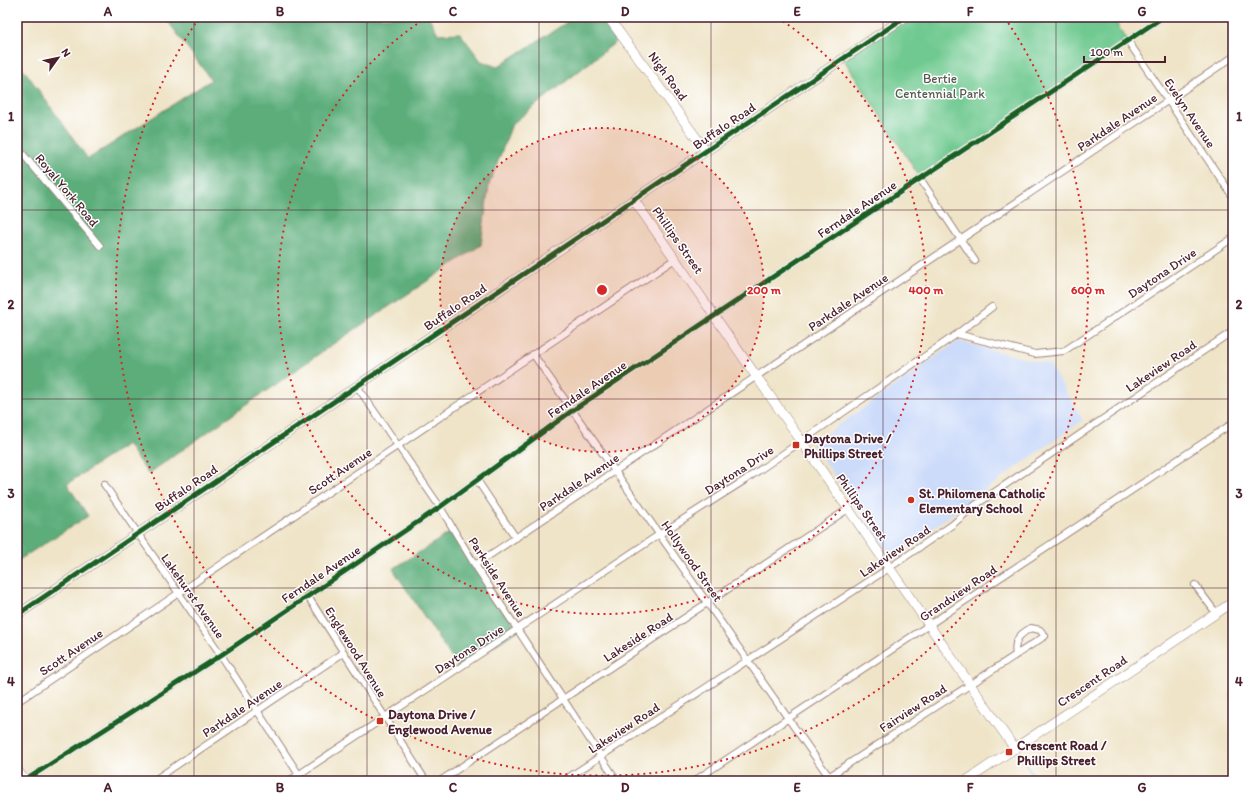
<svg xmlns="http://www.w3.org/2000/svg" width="1250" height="798" font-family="Itim,sans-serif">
  <rect width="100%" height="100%" fill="#fff"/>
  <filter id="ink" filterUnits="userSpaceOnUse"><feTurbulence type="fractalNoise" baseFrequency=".025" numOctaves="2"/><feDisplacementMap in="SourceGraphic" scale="8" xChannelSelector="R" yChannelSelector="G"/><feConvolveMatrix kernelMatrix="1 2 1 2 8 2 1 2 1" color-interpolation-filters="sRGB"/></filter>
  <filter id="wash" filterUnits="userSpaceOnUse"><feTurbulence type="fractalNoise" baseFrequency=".012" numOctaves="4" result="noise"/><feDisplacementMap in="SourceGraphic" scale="16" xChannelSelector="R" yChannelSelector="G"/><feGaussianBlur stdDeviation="0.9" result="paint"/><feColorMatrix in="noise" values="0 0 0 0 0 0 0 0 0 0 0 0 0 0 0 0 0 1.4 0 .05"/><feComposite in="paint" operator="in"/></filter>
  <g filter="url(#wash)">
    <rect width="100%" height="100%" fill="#efe4c8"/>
    <path fill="#ccdbfa" d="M958,341L1050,365L1083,420L892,557L812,444Z"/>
    <path fill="#70c990" stroke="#5d745e" d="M904,17H1112L1128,41L921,179L843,58Z"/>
    <path fill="#5cad7a" stroke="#536652" d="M165,17H429L438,34L460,33L481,61L497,67L575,17H601L617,41L512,124L489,185L481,245L333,344L148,474L127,444L67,484L88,516L17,561V60L88,159L211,80Z
      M454,530L518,630L459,669L393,569Z"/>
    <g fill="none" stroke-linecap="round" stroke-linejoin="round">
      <path stroke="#59b6d7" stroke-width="1.5" d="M1017,752L1038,781"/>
    </g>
  </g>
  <g filter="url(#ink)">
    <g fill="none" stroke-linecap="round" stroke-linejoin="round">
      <g stroke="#9c827a" stroke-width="8">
        <path id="street" d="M1128,41L1233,197
          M17,147L100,246
          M921,180L975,261
          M957,334L1035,354L1064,351L1233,238
          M533,354L832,781
          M357,386L440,507L475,565L617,781
          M477,480L516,538
          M104,484L221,655L303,781
          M475,565L1233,57
          M1195,585L1216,613
          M307,595L426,781
          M1232,696L1233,695
          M17,702L675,259
          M24,781L221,655L440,507L573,410L1163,17
          M153,781L343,653
          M289,781L660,534L745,480L957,334L992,307
          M440,781L848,509
          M563,781L889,568L952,525L974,506L1233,331
          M694,781L1233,423
          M822,781L1045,636L1040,630L1031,628C1020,634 1013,640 1016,655"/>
      </g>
      <g stroke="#9c827a" stroke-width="10">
        <path id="secondary" d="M608,17L706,151
          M634,200L1015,749
          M17,615L905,17
          M17,770L25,781
          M966,781L1233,602"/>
      </g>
      <use href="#street" stroke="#fff" stroke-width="6"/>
      <use href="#secondary" stroke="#fff" stroke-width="9"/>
      <g stroke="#fff" stroke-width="8">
        <path id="cycleway" d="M17,615L905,17
          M24,781L221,655L440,507L573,410L1163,17"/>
      </g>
      <use href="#cycleway" stroke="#1b5e20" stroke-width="5"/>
    </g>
  </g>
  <path fill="none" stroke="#4a1f2b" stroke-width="1" stroke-opacity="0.55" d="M194,17V781M367,17V781M539,17V781M711,17V781M883,17V781M1056,17V781M17,210H1233M17,399H1233M17,588H1233"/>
  <circle cx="602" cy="290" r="162" fill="#d62828" fill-opacity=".12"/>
  <g fill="none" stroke="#d62828" stroke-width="2" stroke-dasharray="2 4">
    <circle cx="602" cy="290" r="162"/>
    <path d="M778 18A324 324 0 1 1 426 18"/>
    <path d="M1005 18A486 486 0 1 1 199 18"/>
  </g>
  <g fill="#c8321e" stroke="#fff" stroke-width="1.5">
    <rect x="792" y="441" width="8" height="8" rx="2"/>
    <circle cx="911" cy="500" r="4"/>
    <rect x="376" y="717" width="8" height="8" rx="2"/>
    <rect x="1005" y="748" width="8" height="8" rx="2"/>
  </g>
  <g text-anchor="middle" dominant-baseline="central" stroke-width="3" stroke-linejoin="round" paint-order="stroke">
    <g font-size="13" fill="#4a1f2b" stroke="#fff">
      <text transform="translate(668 76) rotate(54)">Nigh Road</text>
      <text transform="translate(1190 113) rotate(56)">Evelyn Avenue</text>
      <text transform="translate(1117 122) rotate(-34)">Parkdale Avenue</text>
      <text transform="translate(724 126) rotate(-34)">Buffalo Road</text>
      <text transform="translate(67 190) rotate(50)">Royal York Road</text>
      <text transform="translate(857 209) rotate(-34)">Ferndale Avenue</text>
      <text transform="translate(678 240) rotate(55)">Phillips Street</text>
      <text transform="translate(1162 273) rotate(-34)">Daytona Drive</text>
      <text transform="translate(848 302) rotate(-34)">Parkdale Avenue</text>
      <text transform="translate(455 307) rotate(-34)">Buffalo Road</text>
      <text transform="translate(1161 366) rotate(-34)">Lakeview Road</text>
      <text transform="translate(587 389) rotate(-34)">Ferndale Avenue</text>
      <text transform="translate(739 470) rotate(-33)">Daytona Drive</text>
      <text transform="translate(340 471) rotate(-34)">Scott Avenue</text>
      <text transform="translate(579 482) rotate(-34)">Parkdale Avenue</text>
      <text transform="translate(186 488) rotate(-34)">Buffalo Road</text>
      <text transform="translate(862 507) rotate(55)">Phillips Street</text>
      <text transform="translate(895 551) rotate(-34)">Lakeview Road</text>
      <text transform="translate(692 561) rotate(55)">Hollywood Street</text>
      <text transform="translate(321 574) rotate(-34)">Ferndale Avenue</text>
      <text transform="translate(497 577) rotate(57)">Parkside Avenue</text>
      <text transform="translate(958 593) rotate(-34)">Grandview Road</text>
      <text transform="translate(193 596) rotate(55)">Lakehurst Avenue</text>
      <text transform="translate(638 637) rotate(-33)">Lakeside Road</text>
      <text transform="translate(469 649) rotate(-33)">Daytona Drive</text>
      <text transform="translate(71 652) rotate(-34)">Scott Avenue</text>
      <text transform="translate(356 652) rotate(58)">Englewood Avenue</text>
      <text transform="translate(1092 681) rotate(-34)">Crescent Road</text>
      <text transform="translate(242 708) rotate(-34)">Parkdale Avenue</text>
      <text transform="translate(913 708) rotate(-33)">Fairview Road</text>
      <text transform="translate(624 728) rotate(-33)">Lakeview Road</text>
    </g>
    <g font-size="13" fill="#575a4e" stroke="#fff">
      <text x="940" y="78">Bertie<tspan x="940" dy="15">Centennial Park</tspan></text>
    </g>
    <g font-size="13" font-weight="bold" fill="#4a1f2b" stroke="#fff" text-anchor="start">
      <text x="804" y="438">Daytona Drive /<tspan x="804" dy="15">Phillips Street</tspan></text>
      <text x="919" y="493">St. Philomena Catholic<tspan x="919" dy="15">Elementary School</tspan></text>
      <text x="388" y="714">Daytona Drive /<tspan x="388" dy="15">Englewood Avenue</tspan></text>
      <text x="1017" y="745">Crescent Road /<tspan x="1017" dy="15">Phillips Street</tspan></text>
    </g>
  </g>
  <circle cx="602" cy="290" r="6" fill="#d62828" stroke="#fff" stroke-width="2"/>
  <g font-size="12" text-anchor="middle" font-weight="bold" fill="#d62828" stroke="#fff" stroke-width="3" stroke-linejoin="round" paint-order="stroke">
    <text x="764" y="294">200 m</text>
    <text x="926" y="294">400 m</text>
    <text x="1088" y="294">600 m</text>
  </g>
  <rect width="1250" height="798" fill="none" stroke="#fff" stroke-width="44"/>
  <g transform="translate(58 58) rotate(57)" stroke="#ffffff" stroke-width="3" paint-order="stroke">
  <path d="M0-3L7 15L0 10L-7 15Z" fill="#4a1f2b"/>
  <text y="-6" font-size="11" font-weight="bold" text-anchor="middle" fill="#4a1f2b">N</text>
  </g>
  <path d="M1084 56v6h81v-6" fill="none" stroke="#4a1f2b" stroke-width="2"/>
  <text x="1090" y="56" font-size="12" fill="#4a1f2b" stroke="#ffffff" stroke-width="3" paint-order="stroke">100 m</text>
  <rect x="22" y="22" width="1206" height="754" fill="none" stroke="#4a1f2b" stroke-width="1.5"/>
  <g font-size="13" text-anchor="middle" font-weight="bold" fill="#4a1f2b">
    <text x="108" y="16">A</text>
    <text x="280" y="16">B</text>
    <text x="453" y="16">C</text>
    <text x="625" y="16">D</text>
    <text x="797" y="16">E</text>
    <text x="970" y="16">F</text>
    <text x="1142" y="16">G</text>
    <text x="11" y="121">1</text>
    <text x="1239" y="121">1</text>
    <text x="11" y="309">2</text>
    <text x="1239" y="309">2</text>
    <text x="11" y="498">3</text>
    <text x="1239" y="498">3</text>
    <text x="11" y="686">4</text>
    <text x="1239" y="686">4</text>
    <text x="108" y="792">A</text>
    <text x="280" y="792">B</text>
    <text x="453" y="792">C</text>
    <text x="625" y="792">D</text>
    <text x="797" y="792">E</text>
    <text x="970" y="792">F</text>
    <text x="1142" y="792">G</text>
  </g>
</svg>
